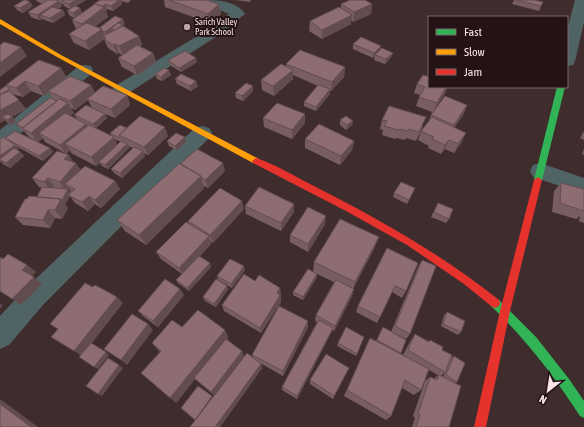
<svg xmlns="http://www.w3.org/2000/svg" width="584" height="427" font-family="'Asap Condensed',sans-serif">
  <rect width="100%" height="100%" fill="#3f2d2e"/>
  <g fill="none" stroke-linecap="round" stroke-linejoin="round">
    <path fill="#516465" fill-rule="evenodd" d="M201,0C216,0 236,0 245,14L214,38L127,94L121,96L115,94L112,90L115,86L204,32L229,14L203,3Z
      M575,0H584V22L575,61L573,65L567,66V30Z
      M85,65L91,66L93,70L91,74L7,145L0,147V130L79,66Z
      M202,126L209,128L212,133L209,138L43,305L9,345L0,349V316L25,289L195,128Z
      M540,163L584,178V194L533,177L530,171L533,165Z"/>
    <path fill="#30b455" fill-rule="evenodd" d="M557,87H565L542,180L538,183L534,180Z
      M495,298L499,300L536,337L569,379L584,401V418L580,416C554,376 526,339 491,306L490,303L491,300Z"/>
    <path fill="#ff9f0a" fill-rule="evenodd" d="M0,19L61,55L259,159L260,161L259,163H253L57,57L0,24Z"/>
    <path fill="#e5322d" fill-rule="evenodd" d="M256,158C275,164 296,177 314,186C379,219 441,254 499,300L500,303L499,306L495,308L491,306L464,284L407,245L346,211L253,163L252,161Z
      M538,177L542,180L510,311L486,427H474L500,311L534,180Z"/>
  </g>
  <path fill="#795e61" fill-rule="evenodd" d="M35,0H86L76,6L80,8L82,13L75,18L70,16L67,11L70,9L64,6L63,4L61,3L62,6L58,9L63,10L65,15L53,23L42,19L39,20L31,17L28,12L42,4Z
    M100,0H131L128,3L121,1L122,4L113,11L107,9L106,11L108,17L95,26L99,28L125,24L123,25L124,26L139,36L142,45L139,46L153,53L156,62L137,75L122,67L118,58L122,55L119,53L117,54L108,48L104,39L89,50L74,43L69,34L76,29L72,20L95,4H94Z
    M164,0H206L219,4L221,14L210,23L165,7Z
    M235,0H251L250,2Z
    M514,0H534L541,6L539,11L512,4Z
    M341,4H372L371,14L353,22L351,20V24L322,39L309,31L310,21L341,8Z
    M14,6H33L23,13L17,10Z
    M353,44L381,46V49L393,53L391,57L385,64L374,60L375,56L373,58L353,49Z
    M168,60L197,62L181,72L170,65Z
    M286,64L345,67L344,77L331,91H330V94L316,111L304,106V102L318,86L293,75V79L274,96L262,90L261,80L286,67Z
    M61,68L66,77L55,86L91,85L95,93L127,95L130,105L115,118L105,114L107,118L96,128L112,137L110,133L127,128L168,136L148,155L143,153L145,156L122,178L114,173L111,169L133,148L128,146L129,148L108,169L102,166L100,163L96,166L71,153L70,150L66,154L81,170L115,181L120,189L101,208L95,204L88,211L75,203L70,196L65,204L68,208L62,219L55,218L50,228L23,225L15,217L27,199L37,197L42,188L39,187L32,178L65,153L45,142L43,138L38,142L29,137L24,131L20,129L16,124L53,100L49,92L44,96L31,91L23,97L12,94L26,109L12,117L16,122L10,125L5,120L0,123V90L7,85ZM88,100L92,108L74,115L77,119L70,116L74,113L71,108L75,110ZM114,139L121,142L117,145ZM69,188L71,192V193L68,189Z
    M169,70L171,75L162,81L157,79L155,74Z
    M175,79L198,86L191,91L177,84Z
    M417,84L429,87H447L445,93L437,106L467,105L463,115L454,128L462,142L454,153L445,149L441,154L428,148L429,146L418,140L421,131L428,123L431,115L432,112L416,106L420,95L414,93Z
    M253,91L243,101L236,98L235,93Z
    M263,118L305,123L292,139L264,127Z
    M340,120L352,125L346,130L340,125Z
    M382,120L423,126L416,141L406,138L405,140L396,138L395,139L382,135L383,130L380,129Z
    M584,131V140L580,138Z
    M185,137L186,142L177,150L169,146L167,141Z
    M5,138L50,148L53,152L43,161L16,146L19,150H18L24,156L10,168L3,164L2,162H0V139L7,140Z
    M305,139L354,141L352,150L340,165L305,148Z
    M584,149V155L582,154Z
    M180,163L225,171L208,188L204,186V188L146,245L125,231L117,220Z
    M561,183L584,189V223L579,221L580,216L576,219L552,212L554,191Z
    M413,192L407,204L393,197L394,193Z
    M438,203L449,219L446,223L431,217Z
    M294,204V212L281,231L246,214L245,206Z
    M244,209L213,243L210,241L211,244L200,256L211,267L189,291L178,283L176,280L182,274L161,259L156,252L188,223V221Z
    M325,224L308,252L290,242V235Z
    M375,247L353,289L352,296L334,331L332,330L331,333L297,399L282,390V387L317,322L315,321L316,315L334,282L317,274V277L303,300L293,295V292L313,272L314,262Z
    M387,248L406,291L402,298L392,292L377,323L356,312L358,306Z
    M422,260L410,334L406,339L393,333L401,353H400L409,358L403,355L411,340L415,334L428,342L430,340L442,350L451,358L454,356L457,382L455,383L449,427H412L415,418L413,416L425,381L430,377L434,379L438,375L429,370L421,390L414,395L402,388L391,416L386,420L344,396L370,338L376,341L381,330L391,332L418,267ZM445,372L443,377L441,376Z
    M245,270L232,288L218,280L217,276Z
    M255,281L280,288L281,302L261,333L224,311L222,305Z
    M227,286L228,289L216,307L205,301L203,297Z
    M184,295L158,327L144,317L138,311Z
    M447,312L461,332L458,335L441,326L444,315Z
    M308,321V327L283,376L260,363L262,368L220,427H190L213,398L253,358L252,355Z
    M182,327L225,330L228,338L227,339L244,356L214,395L198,382L195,379L176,403L160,352L152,343Z
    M364,337L356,356L337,346L338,343Z
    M349,368L333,399L310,384V380Z"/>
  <path fill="#634c4f" d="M76,0H86L71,9L69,4Z
    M119,0H121L122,4L113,11L111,6Z
    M59,1L62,6L45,17L40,15L42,19L39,20L37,15Z
    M30,2L33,6L23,13L20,8Z
    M106,4L107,9L106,11L108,17L87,33L82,24L104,8L103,6Z
    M219,4L221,14L210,23L208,14Z
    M372,4L371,14L353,22L354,12Z
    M80,8L82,13L75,18L73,13Z
    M63,10L65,15L53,23L50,18Z
    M352,15L351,24L322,39V30Z
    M123,19L125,24L115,30L111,29L112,33L107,36L105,32Z
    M102,29L105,37L103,36L105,39L89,50L85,41Z
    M139,36L142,45L123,55L119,46Z
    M115,44L119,53L117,54L113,45Z
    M381,46L380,51L375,55V56L373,58L374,53Z
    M21,47L27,56L0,77V63Z
    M153,53L156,62L137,75L134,66Z
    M393,53L391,57L385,64L386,59Z
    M196,58L197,62L181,72L179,68Z
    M345,67L344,77L331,91L332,82Z
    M61,68L66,77L44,96L38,86Z
    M169,70L171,75L162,81L161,77Z
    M293,70V79L274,96L273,86Z
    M25,81L31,91L23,97L16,88Z
    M196,81L198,86L191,91L190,86Z
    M91,85L95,94L87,99L88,100L75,110L70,101Z
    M253,86V91L243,101L242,96Z
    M446,87H447L445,93L433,112L437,103Z
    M330,89V94L316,111V107Z
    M127,95L130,105L115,118L111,109Z
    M19,100L26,109L6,120L2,117L5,120L0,123V110Z
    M68,103L74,113L45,136L39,133L43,138L38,142L31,133Z
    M467,105L463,115L450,134L454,125Z
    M105,114L107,118L96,128L93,124Z
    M305,114V123L292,139V130Z
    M12,117L16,122L10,125L7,120Z
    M353,121L352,125L346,130L347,125Z
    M86,124L91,133L65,144L70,150L66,154L60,145Z
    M165,127L168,136L148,155L144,147Z
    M466,133L462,142L454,153L458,144Z
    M114,137L118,146L99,162L100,163L96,166L91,157Z
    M185,137L186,142L177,150L175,146Z
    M449,140L445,149L441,154L445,145Z
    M354,141L352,150L340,165L341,156Z
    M127,144L129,148L108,169L105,165Z
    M15,145L19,150L3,161L0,160V156Z
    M50,148L53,152L43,161L39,156Z
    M143,151L145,156L122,178L120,173Z
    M20,152L24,156L10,168L6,163Z
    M69,155L74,163L64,159Z
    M76,163L82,172L65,184L69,188L66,191L60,182Z
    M223,163L225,171L208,188L205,180Z
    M201,176L204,188L146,245L139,235Z
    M48,178L54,187L51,191L44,182Z
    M115,181L120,189L101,208L95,200Z
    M68,189L71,193L68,195L70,196L65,204L62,200Z
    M89,196L95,204L88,211L82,202Z
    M61,199L68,208L62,219L55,210Z
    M242,201L244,209L213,243L210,235Z
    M294,204V212L281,231V223Z
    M48,210L55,218L50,228L43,220Z
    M326,216L325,224L308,252V244Z
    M209,236L211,244L183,275L179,268Z
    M379,237L375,247L352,291L355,282Z
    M210,263L211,267L189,291L187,288Z
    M27,265L36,272L31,277L22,270Z
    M244,266L245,270L232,288L231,284Z
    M317,274V277L303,300V297Z
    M34,277L42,284L21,305L12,299Z
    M227,286L228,289L216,307L214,304Z
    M280,288L281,294L277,300V293Z
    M180,289L184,295L158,327L153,321Z
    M354,289L352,296L334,331L335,326Z
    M280,295L281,302L261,333L260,328Z
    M117,297L123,303L82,356L74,351Z
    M0,304L3,305L0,309Z
    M308,321V327L283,376V371Z
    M148,324L153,330L127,365L121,360Z
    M333,328L331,333L297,399V396Z
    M225,330L228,338L176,403L170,398Z
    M242,351L244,356L214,395L211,392Z
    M106,352L109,355L98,369L94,367Z
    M261,364L262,368L220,427H215Z
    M119,365L123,368L102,396L98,394Z
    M212,396L213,398L197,421L195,420Z
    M0,399L38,427H31L0,404Z"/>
  <path fill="#8d6d71" stroke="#634c4f" d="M24,0H26L30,2L20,8L14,6Z
    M48,0H56L59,1L37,15L28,12Z
    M64,0H76L69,4L62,1Z
    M100,0H119L111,6L106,4L103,6L94,4Z
    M169,0H206L219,4L208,14Z
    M350,0H365L372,4L354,12L341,4Z
    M516,0H534L543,2L541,6Z
    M95,4L104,7L82,24L72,20Z
    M75,6L80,8L73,13L67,11Z
    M52,7L63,10L50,18L40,15Z
    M339,7L352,15L322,30L310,21Z
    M115,16L123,19L105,32L102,31V29L99,28Z
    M86,23L102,29L85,41L69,34Z
    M118,23L123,25L115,30L111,29Z
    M123,26L139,36L119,46L115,44L113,45L104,39L106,38L103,36Z
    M361,37L381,46L374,53L353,44Z
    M4,42L21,47L0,63V45Z
    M137,45L153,53L134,66L118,58Z
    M382,48L393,53L386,59L375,55Z
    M300,50L345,67L332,82L286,64Z
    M185,51L196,58L179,68L168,60Z
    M39,60L61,68L38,86L25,81L16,88L6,85Z
    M281,64L293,70L273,86L261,80Z
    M164,68L169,70L161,77L155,74Z
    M181,74L196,81L190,86L175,79Z
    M423,75L429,77V87H446L437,103L419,97L425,87L417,84Z
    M70,76L91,85L70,101L48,91Z
    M246,83L253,86L242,96L235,93Z
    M7,85L9,89L0,95V90Z
    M318,85L330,89L316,107L304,102Z
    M103,86L127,95L111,109L87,99Z
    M9,91L19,100L0,110V95Z
    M445,96L467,105L454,125L431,115Z
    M50,98L57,101L23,128L16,124Z
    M59,99L68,103L31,133L22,128Z
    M277,103L305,114L292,130L263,118Z
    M86,105L105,114L93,124L74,115Z
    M389,106L426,117L419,132L409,129L408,131L399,129L398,130L384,126L387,121L382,120Z
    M65,113L86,124L60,145L39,133Z
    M8,114L12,117L7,120L2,117Z
    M140,116L165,127L144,147L119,135Z
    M346,116L353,121L347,125L340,120Z
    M432,117L466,133L458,144L449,140L445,145L432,139L434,137L421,131Z
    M319,124L354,141L341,156L305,139Z
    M89,125L114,137L91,157L65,144Z
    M120,125L127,128L119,135L120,137V138L110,133Z
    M15,131L50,148L39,156L5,138Z
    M176,133L185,137L175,146L167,141Z
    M3,137L15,145L0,156V139Z
    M121,141L127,144L105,165L99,162Z
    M134,147L143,151L120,173L111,169Z
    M14,148L20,152L6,163L0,160V159Z
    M197,149L223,163L205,180L201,177V176L180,164Z
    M57,151L69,155L64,159L76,163L60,182L48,178L44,182L32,178Z
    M180,163L201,176L139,235L117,220Z
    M85,166L115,181L95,200L89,196L82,202L68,195L75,189L65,184Z
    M401,182L415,188L409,200L394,193Z
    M561,183L584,189V211L560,203Z
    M42,187L68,189L62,200L61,199L37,197Z
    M259,187L294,204L281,223L245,206Z
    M220,188L242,201L210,235L188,221Z
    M29,196L61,199L55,210H48L43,220L15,217L25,199H27Z
    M438,203L453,209L449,219L434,212Z
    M308,207L326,216L308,244L290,235Z
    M340,219L379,237L355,282L314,262Z
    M186,222L209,236L179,268L156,252Z
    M387,248L418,263L406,291L395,286L380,317L358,306Z
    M8,254L27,265L22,270L34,277L12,299L0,291V257L3,259Z
    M199,256L210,263L187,288L176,280Z
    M230,259L244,266L231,284L217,276Z
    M422,260L436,266L410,334L395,326Z
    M308,269L317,274L303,297L293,292Z
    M244,274L255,281L259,275L280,288L277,293L280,295L260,328L222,305Z
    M165,279L180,289L153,321L138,311Z
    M216,279L227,286L214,304L203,297Z
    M336,280L354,289L335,326L316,315Z
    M85,283L93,287L95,285L117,297L74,351L51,337L58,329L50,324Z
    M279,306L308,321L283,371L252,355Z
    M198,310L225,330L170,398L141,373L161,351L152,343L172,320L182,327Z
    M447,312L465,321L461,332L443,324Z
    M132,314L148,324L121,360L104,349Z
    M319,320L333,328L297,396L282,387Z
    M346,327L364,337L357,354L338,343Z
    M383,327L406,340L401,353L377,340Z
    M415,334L429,342L430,340L443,347L442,350L452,355L445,372L408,350Z
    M370,338L429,369L421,390L405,380L391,416L347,390Z
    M226,339L242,351L211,392L194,378Z
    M91,343L106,352L94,367L79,357Z
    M247,353L261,364L215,427H190Z
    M326,354L349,368L334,396L310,380Z
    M454,356L465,363L457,382L446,375Z
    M108,358L119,365L98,394L86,386Z
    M439,375L461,386L449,427H416L420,415L418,414L430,377L437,380Z
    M198,386L212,396L195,420L181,408Z
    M0,404L31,427H0Z"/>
  <circle fill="#baa4a6" stroke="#231315" stroke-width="1.5" cx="187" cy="27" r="4"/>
  <g text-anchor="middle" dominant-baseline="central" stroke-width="4" stroke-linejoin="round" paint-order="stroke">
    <g font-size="9" fill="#fce4e6" stroke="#231315" text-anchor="start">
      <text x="195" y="22">Sarich Valley<tspan x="195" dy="10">Park School</tspan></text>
    </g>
  </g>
  <rect x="428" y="16" width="140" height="72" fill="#231315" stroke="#7a6769"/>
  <rect x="436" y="29" width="20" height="6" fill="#30b455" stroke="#7a6769"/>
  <text x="464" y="36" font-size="12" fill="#fce4e6">Fast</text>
  <rect x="436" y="49" width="20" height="6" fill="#ff9f0a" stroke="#7a6769"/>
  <text x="464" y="56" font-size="12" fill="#fce4e6">Slow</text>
  <rect x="436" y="69" width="20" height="6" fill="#e5322d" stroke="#7a6769"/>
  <text x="464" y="76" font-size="12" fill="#fce4e6">Jam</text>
  <g transform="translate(548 391) rotate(210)" stroke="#231315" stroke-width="3" paint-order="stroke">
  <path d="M0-3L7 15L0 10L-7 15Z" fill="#fce4e6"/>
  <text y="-6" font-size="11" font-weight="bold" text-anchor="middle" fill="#fce4e6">N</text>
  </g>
</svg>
